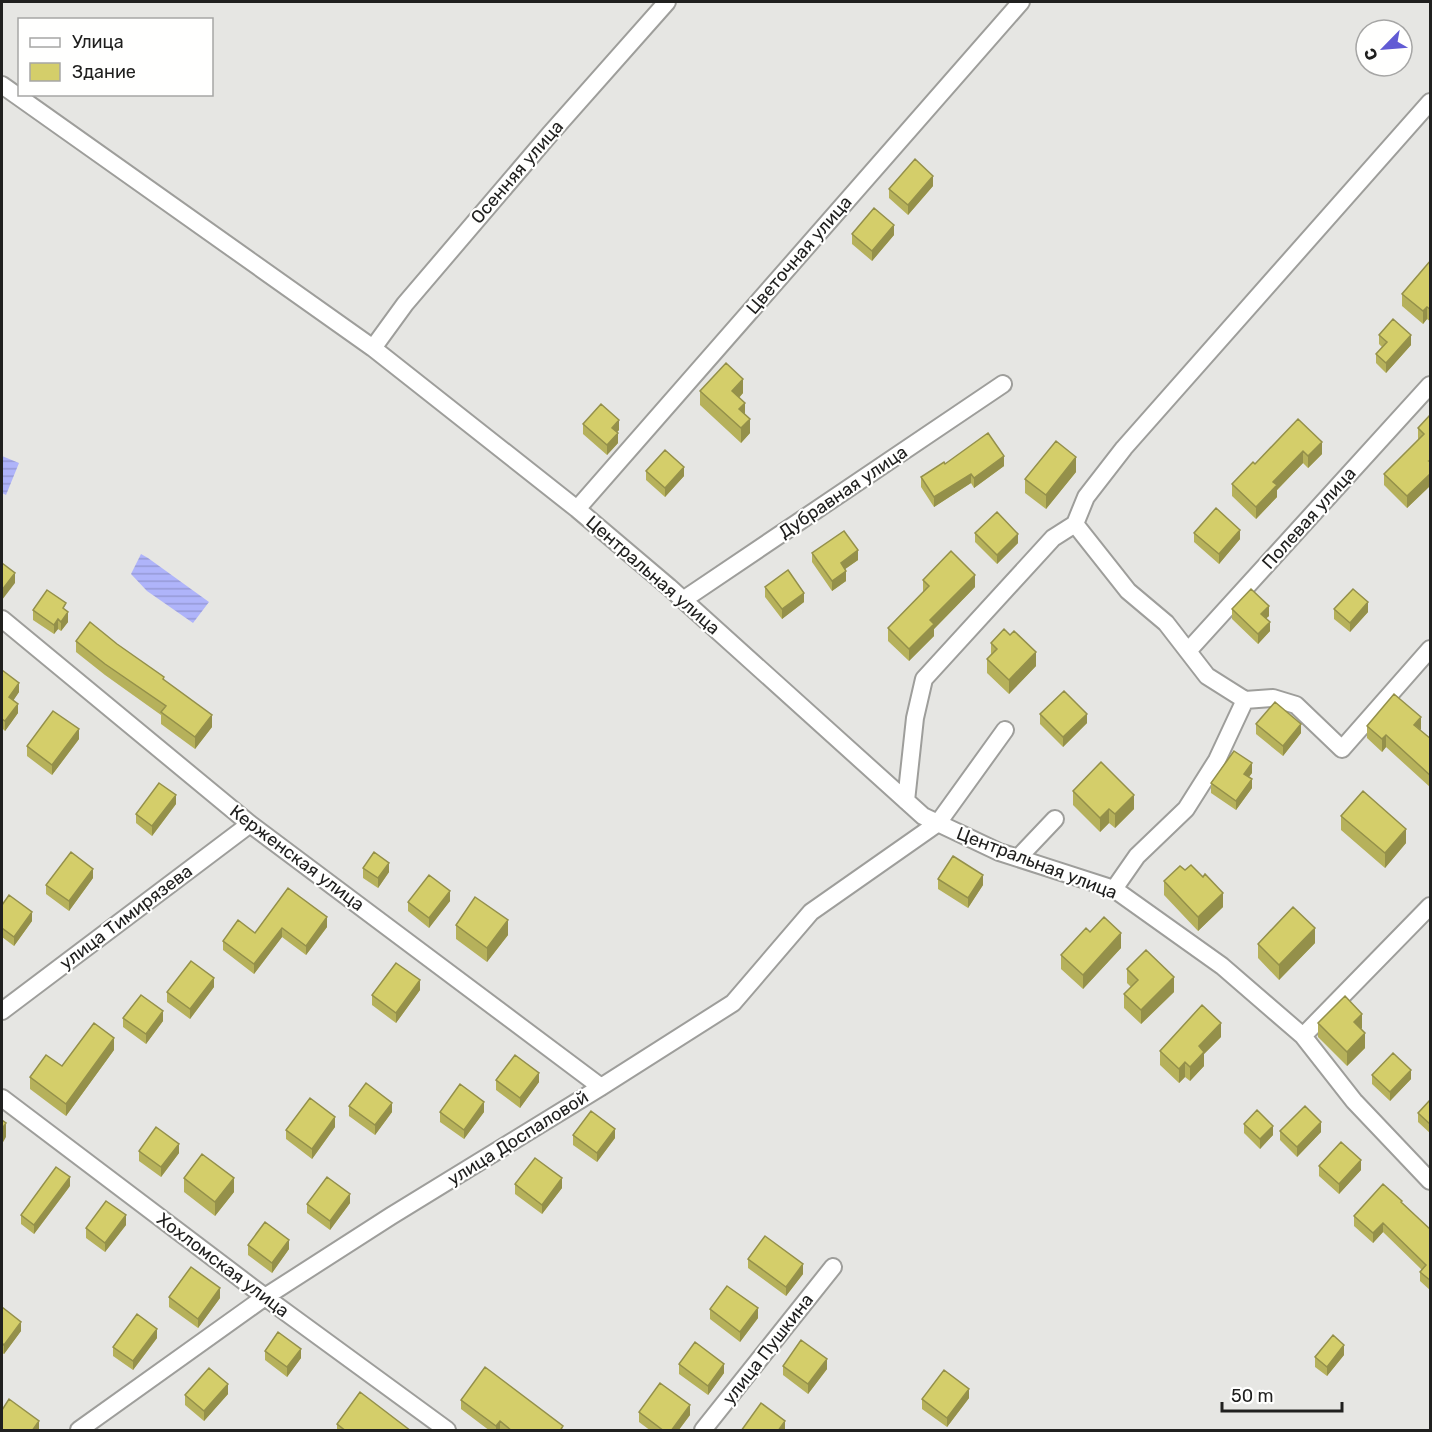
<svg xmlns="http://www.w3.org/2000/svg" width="1432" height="1432" font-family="Rubik,sans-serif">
  <defs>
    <pattern id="water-rules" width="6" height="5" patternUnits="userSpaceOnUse" patternTransform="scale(1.5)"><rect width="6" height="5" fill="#afb4fa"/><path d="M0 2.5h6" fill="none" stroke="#969ad6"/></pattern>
  </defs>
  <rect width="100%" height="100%" fill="#e6e6e3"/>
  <path fill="url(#water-rules)" d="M2,456L19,463L6,495L2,493Z
    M141,554L148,558L209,602L193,623L147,591L131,574Z"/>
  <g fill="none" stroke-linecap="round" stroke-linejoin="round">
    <g stroke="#9e9e9b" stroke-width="20">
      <path id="minor" d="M2,85L373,348L577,509L669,587L923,816L999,852L1114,889L1222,966L1303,1036L1354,1101L1430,1181
        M373,348L405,304L550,134L667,2
        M577,509L1021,2
        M1075,524L1086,497L1124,448L1430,102
        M683,600L1003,384
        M2,619L250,824L601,1087
        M1188,651L1430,385
        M1245,700L1273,698L1296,705L1342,749L1430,649
        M906,801L915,718L924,679L1053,538L1075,524L1128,591L1166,623L1207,676L1245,700L1217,760L1186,809L1137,856L1114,889
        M1018,858L1055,819
        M2,1011L250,824
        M1303,1036L1430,906
        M2,1098L265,1297L447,1430
        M79,1430L265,1297L391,1216L601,1087L733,1003L811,912L938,823L1005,730
        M703,1430L833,1267"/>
    </g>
    <use href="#minor" stroke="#fff" stroke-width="16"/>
  </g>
  <path fill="#b6b15b" d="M933,186L908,215L889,198V189Z
    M852,234L894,235L872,261L852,244Z
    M1431,260V322L1427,319L1423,324L1402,306V294Z
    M1379,335L1411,345L1386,373L1376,363V354L1382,347L1379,344Z
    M700,391L743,393L739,398L745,415L750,433L741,443L700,405Z
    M1431,414V485L1407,508L1384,485V474L1418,440V428Z
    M1298,419L1322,454L1308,468L1303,463L1277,490V497L1256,519L1232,496V484L1255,464Z
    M583,424L619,430L617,432L618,443L607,455L583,434Z
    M945,464L1004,466L974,488L971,483L934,507L921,487V477Z
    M646,471L684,476L665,497L646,480Z
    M1076,472L1046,509L1025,493V479Z
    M975,533L1018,543L997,564L975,542Z
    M1194,533L1240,539L1219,564L1194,542Z
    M812,553L858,560L845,569L846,581L832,591L812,562Z
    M923,580L975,587L934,629V636L909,661L888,641V628L923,592Z
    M765,587L804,602L782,619L765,597Z
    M1232,609L1269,616L1266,618L1270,631L1258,644L1232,619Z
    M1334,609L1368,612L1350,632L1334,619Z
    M33,610H66L68,622L61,631L58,629L54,634L33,620Z
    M1010,635L1036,666L1009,694L987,673V659L991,654V643Z
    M76,641L117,644L164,680L212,727L195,749L161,724V715L105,675L76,652Z
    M2,670L19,692L13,700L18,713L5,731L2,728Z
    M1040,714L1087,723L1063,747L1040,724Z
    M1256,724L1301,733L1283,756L1256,734Z
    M1367,726L1431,739V788L1386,747L1382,752L1367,738Z
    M79,739L52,775L27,756V746Z
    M1252,773L1249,777L1252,788L1236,810L1211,793V783Z
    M1073,791L1134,809L1115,828L1109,823L1100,832L1073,805Z
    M176,804L152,836L136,823V814Z
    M1341,816L1406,843L1385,868L1341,830Z
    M363,868L389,872L378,888L363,878Z
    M1185,870L1223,907L1198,931L1164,895V881Z
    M93,878L69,911L46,894V885Z
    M938,879L983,885L968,908L938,889Z
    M288,888L327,927L306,955L282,937L254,974L223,950V941L255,933Z
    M450,901L429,928L408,911V902Z
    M2,905L32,921L14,946L2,937Z
    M456,925L508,935L487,962L456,939Z
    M1315,943L1279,980L1258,958V944Z
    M1121,948L1083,989L1061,969V955Z
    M1127,969L1174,992L1141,1024L1124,1008V994L1131,987L1127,983Z
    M214,987L190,1019L167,1002V992Z
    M420,990L396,1023L372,1005V995Z
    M123,1018L163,1021L146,1044L123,1027Z
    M1318,1023L1362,1028L1361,1029L1365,1048L1347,1066L1318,1037Z
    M1221,1037L1204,1054V1066L1190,1081L1185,1077L1179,1083L1160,1065V1051Z
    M114,1050L66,1116L30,1089V1077Z
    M1372,1075L1411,1079L1390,1101L1372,1084Z
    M496,1080L539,1082L520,1108L496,1090Z
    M1431,1099V1134L1418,1122V1113Z
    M349,1106L392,1112L375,1135L349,1116Z
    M440,1112H484L464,1139L440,1122Z
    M1244,1124L1273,1135L1260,1149L1244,1133Z
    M335,1127L312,1159L286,1139V1130Z
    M1280,1131L1321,1132L1297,1157L1280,1140Z
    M573,1135L615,1138L597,1162L573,1145Z
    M139,1151L179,1153L161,1177L139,1161Z
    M1319,1166L1361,1170L1339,1194L1319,1176Z
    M184,1178L234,1192L215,1216L184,1192Z
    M515,1184L562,1188L542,1214L515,1194Z
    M70,1186L34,1234L21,1224V1215Z
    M350,1203L330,1230L307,1213V1204Z
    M1402,1203L1431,1230V1291L1420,1281V1272L1422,1270L1383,1232L1373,1243L1354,1226V1216Z
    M126,1225L105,1252L86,1238V1228Z
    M248,1245L289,1249L272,1273L248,1255Z
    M748,1259L803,1274L786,1296L748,1268Z
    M169,1297L220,1298L198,1328L169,1307Z
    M2,1307L21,1331L4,1354L2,1353Z
    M710,1309L758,1318L740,1342L710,1319Z
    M157,1338L133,1370L113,1356V1347Z
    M265,1351L301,1358L287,1377L265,1360Z
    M1344,1355L1327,1376L1315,1367V1357Z
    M679,1364L724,1373L708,1395L679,1374Z
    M783,1366L827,1369L808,1394L783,1375Z
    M228,1394L204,1421L185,1405V1395Z
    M969,1398L947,1427L922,1409V1399Z
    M461,1400L563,1431H490L461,1409Z
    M639,1412L690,1415L678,1431H651L639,1422Z
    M337,1424L411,1431H337Z"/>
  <path fill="#94904a" d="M933,176V186L908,215V205Z
    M894,225V235L872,261V251Z
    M1427,307V319L1423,324V311Z
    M1411,335V345L1386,373V363Z
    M743,379V393L732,405V391Z
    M745,403V417L739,409Z
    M750,419V433L741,443V428Z
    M619,420V430L612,438V428Z
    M618,433V443L607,455V445Z
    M1322,442V454L1308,468V456Z
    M1303,451V463L1277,490V497L1256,519V507L1273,482Z
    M1004,456V466L974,488V478Z
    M1076,457V472L1046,509V495Z
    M684,467V476L665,497V488Z
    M1431,473V485L1407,508V496Z
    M971,474V483L934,507V497Z
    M1240,530V539L1219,564V554Z
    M1018,534V543L997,564V555Z
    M858,550V560L841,572V563Z
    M846,571V581L832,591V581Z
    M15,573V583L2,600V590Z
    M975,575V587L934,629V636L909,661V649L930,620Z
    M804,593V602L782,619V609Z
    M1368,602V612L1350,632V623Z
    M1269,606V616L1261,623V614Z
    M68,612V622L61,631V622Z
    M58,619V629L54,634V625Z
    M1270,622V631L1258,644V634Z
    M1036,652V666L1009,694V680Z
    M19,683V692L9,707V697Z
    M18,704V713L5,731V721Z
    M1087,714V723L1063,747V737Z
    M212,715V727L195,749V737Z
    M1421,717V730L1414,725Z
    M1301,724V733L1283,756V746Z
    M79,729V739L52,775V765Z
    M1386,735V747L1382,752V739Z
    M1252,763V773L1244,783V774Z
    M1252,779V788L1236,810V801Z
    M176,795V804L152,836V826Z
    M1134,795V809L1115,828V814Z
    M1109,809V823L1100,832V818Z
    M1406,829V843L1385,868V853Z
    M389,863V872L378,888V878Z
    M93,869V878L69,911V901Z
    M983,875V885L968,908V898Z
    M450,891V901L429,928V918Z
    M1223,893V907L1198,931V917Z
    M32,912V921L14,946V937Z
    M327,917V927L306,955V946Z
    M508,920V935L487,962V948Z
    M282,928V937L254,974V964Z
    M1315,928V943L1279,980V965Z
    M1121,933V948L1083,989V975Z
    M1174,977V992L1141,1024V1010Z
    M214,978V987L190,1019V1009Z
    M420,980V990L396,1023V1013Z
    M163,1011V1021L146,1044V1034Z
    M1362,1014V1028L1354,1036V1022Z
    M1221,1023V1037L1204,1054V1066L1190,1081V1067L1199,1046Z
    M1365,1033V1048L1347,1066V1052Z
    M114,1038V1050L66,1116V1104Z
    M1185,1062V1077L1179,1083V1069Z
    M1411,1070V1079L1390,1101V1092Z
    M539,1073V1082L520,1108V1098Z
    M484,1102V1112L464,1139V1130Z
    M392,1103V1112L375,1135V1125Z
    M335,1117V1127L312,1159V1149Z
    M1321,1122V1132L1297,1157V1147Z
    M6,1123V1137L2,1144V1129Z
    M1273,1126V1135L1260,1149V1139Z
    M615,1129V1138L597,1162V1153Z
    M179,1144V1153L161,1177V1167Z
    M1361,1160V1170L1339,1194V1184Z
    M70,1177V1186L34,1234V1225Z
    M234,1178V1192L215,1216V1202Z
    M562,1178V1188L542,1214V1205Z
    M350,1194V1203L330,1230V1221Z
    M126,1215V1225L105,1252V1243Z
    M1383,1223V1232L1373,1243V1233Z
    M289,1240V1249L272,1273V1263Z
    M803,1264V1274L786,1296V1287Z
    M220,1288V1298L198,1328V1319Z
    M758,1308V1318L740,1342V1332Z
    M21,1322V1331L4,1354V1345Z
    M157,1329V1338L133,1370V1361Z
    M1344,1345V1355L1327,1376V1367Z
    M301,1349V1358L287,1377V1367Z
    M827,1359V1369L808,1394V1384Z
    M724,1364V1373L708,1395V1386Z
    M228,1384V1394L204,1421V1411Z
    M969,1389V1398L947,1427V1418Z
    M690,1405V1415L678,1431H671Z
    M39,1421V1431H32Z
    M500,1421V1431H496V1426Z
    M785,1421V1430L778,1431Z"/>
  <path fill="#d4ce6a" stroke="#94904a" stroke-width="1.5" d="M915,159L933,176L908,205L889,189Z
    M874,208L894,225L872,251L852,234Z
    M1431,260V310L1427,307L1423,311L1402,294Z
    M1393,319L1411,335L1386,363L1376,354L1387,342L1379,335Z
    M726,363L743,379L732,391L745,403L739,409L750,419L741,428L700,391Z
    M601,404L619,420L612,428L618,433L607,445L583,424Z
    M1431,414V460L1429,461L1431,462V473L1407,496L1384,474L1424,434L1418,428Z
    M1298,419L1322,442L1308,456L1303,451L1273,482L1277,485L1256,507L1232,484L1253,462L1255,464Z
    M988,433L1004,456L974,478L971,474L934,497L921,477L944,462L945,464Z
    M1056,441L1076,457L1046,495L1025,479Z
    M665,450L684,467L665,488L646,471Z
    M1216,508L1240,530L1219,554L1194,533Z
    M997,512L1018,534L997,555L975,533Z
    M844,531L858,550L841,563L846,571L832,581L812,553Z
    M951,551L975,575L930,620L934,624L909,649L888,628L929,586L923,580Z
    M2,563L15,573L2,590Z
    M788,570L804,593L782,609L765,587Z
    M1251,589L1269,606L1261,614L1270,622L1258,634L1232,609Z
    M1353,589L1368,602L1350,623L1334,609Z
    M47,590L66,603L63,608L68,612L61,622L58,619L54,625L33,610Z
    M90,622L117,644L164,677L163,679L212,715L195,737L161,712L166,706L105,664L76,641Z
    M1004,629L1010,635L1014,631L1036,652L1009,680L987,659L997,649L991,643Z
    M2,670L19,683L9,697L18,704L5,721L2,719Z
    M1064,691L1087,714L1063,737L1040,714Z
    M1394,694L1421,717L1414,725L1431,739V776L1386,735L1382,739L1367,726Z
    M1275,702L1301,724L1283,746L1256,724Z
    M53,711L79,729L52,765L27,746Z
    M1234,751L1252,763L1244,774L1252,779L1236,801L1211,783Z
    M1101,762L1134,795L1115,814L1109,809L1100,818L1073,791Z
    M159,783L176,795L152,826L136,814Z
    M1363,791L1406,829L1385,853L1341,816Z
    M71,852L93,869L69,901L46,885Z
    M374,852L389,863L378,878L363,868Z
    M953,856L983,875L968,898L938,879Z
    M1191,865L1203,877L1205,874L1223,893L1198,917L1164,881L1180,866L1185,870Z
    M429,875L450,891L429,918L408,902Z
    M288,888L327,917L306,946L282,928L254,964L223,941L238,920L255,933Z
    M9,895L32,912L14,937L2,928V905Z
    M475,897L508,920L487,948L456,925Z
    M1293,907L1315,928L1279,965L1258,944Z
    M1104,917L1121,933L1083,975L1061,955L1086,928L1090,932Z
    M1146,950L1174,977L1141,1010L1124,994L1138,980L1127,969Z
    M191,961L214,978L190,1009L167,992Z
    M396,963L420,980L396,1013L372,995Z
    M141,995L163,1011L146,1034L123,1018Z
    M1345,996L1362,1014L1354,1022L1365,1033L1347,1052L1318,1023Z
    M1202,1005L1221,1023L1199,1046L1204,1052L1190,1067L1185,1062L1179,1069L1160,1051Z
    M94,1023L114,1038L66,1104L30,1077L46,1055L62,1066Z
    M1393,1053L1411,1070L1390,1092L1372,1075Z
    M515,1055L539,1073L520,1098L496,1080Z
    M366,1083L392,1103L375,1125L349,1106Z
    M460,1084L484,1102L464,1130L440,1112Z
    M310,1098L335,1117L312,1149L286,1130Z
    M1431,1099V1125L1418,1113Z
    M1305,1106L1321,1122L1297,1147L1280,1131Z
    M1257,1110L1273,1126L1260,1139L1244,1124Z
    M591,1111L615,1129L597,1153L573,1135Z
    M2,1120L6,1123L2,1129Z
    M156,1127L179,1144L161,1167L139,1151Z
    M1341,1142L1361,1160L1339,1184L1319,1166Z
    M202,1154L234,1178L215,1202L184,1178Z
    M535,1158L562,1178L542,1205L515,1184Z
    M56,1167L70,1177L34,1225L21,1215Z
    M327,1177L350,1194L330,1221L307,1204Z
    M1383,1184L1402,1201L1401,1202L1431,1230V1281L1420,1272L1426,1265L1383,1223L1373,1233L1354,1216Z
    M106,1201L126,1215L105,1243L86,1228Z
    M265,1222L289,1240L272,1263L248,1245Z
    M765,1236L803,1264L786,1287L748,1259Z
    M191,1267L220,1288L198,1319L169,1297Z
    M727,1286L758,1308L740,1332L710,1309Z
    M2,1307L21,1322L4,1345L2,1343Z
    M137,1314L157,1329L133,1361L113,1347Z
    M278,1332L301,1349L287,1367L265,1351Z
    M1333,1335L1344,1345L1327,1367L1315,1357Z
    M801,1340L827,1359L808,1384L783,1366Z
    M695,1342L724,1364L708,1386L679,1364Z
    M485,1367L563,1426L560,1431H512L500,1421L496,1426L461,1400Z
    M209,1368L228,1384L204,1411L185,1395Z
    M944,1370L969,1389L947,1418L922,1399Z
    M660,1383L690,1405L671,1431H664L639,1412Z
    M360,1392L411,1431H346L337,1424Z
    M9,1399L39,1421L32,1431H2V1410Z
    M761,1403L785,1421L778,1431H741Z"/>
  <g text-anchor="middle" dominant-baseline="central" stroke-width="4.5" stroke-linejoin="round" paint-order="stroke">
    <g font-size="18" fill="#20201f" stroke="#fffffe">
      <text transform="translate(517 172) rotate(-49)">Осенняя улица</text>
      <text transform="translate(799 255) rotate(-49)">Цветочная улица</text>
      <text transform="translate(843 492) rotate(-34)">Дубравная улица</text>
      <text transform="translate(1309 518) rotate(-48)">Полевая улица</text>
      <text transform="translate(653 575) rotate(41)">Центральная улица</text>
      <text transform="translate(297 858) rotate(37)">Керженская улица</text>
      <text transform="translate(1037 863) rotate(21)">Центральная улица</text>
      <text transform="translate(126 917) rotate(-37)">улица Тимирязева</text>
      <text transform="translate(518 1138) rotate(-32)">улица Доспаловой</text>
      <text transform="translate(223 1265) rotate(37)">Хохломская улица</text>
      <text transform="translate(768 1349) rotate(-52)">улица Пушкина</text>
    </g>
  </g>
  <rect width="1432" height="1432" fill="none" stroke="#20201f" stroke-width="6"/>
  <rect x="18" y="18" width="195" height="78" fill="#fffffe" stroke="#a6a6a5" stroke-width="1.5"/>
  <rect x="30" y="38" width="30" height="9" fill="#ffffff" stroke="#a6a6a5" stroke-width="1.5"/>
  <text x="72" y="48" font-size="18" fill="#20201f">Улица</text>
  <rect x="30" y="63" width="30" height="18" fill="#d4ce6a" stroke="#a6a6a5" stroke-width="1.5"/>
  <text x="72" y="78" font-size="18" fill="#20201f">Здание</text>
  <g transform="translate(1384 48) rotate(245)"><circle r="28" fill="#fffffe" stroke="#a6a6a5" stroke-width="1.5"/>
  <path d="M0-4.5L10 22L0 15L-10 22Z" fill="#615bd4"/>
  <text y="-9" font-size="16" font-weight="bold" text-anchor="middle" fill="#20201f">С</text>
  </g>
  <path d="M1222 1402v9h120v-9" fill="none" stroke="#20201f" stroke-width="3"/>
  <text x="1231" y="1402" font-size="18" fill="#20201f" stroke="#fffffe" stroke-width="4.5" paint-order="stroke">50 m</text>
</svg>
